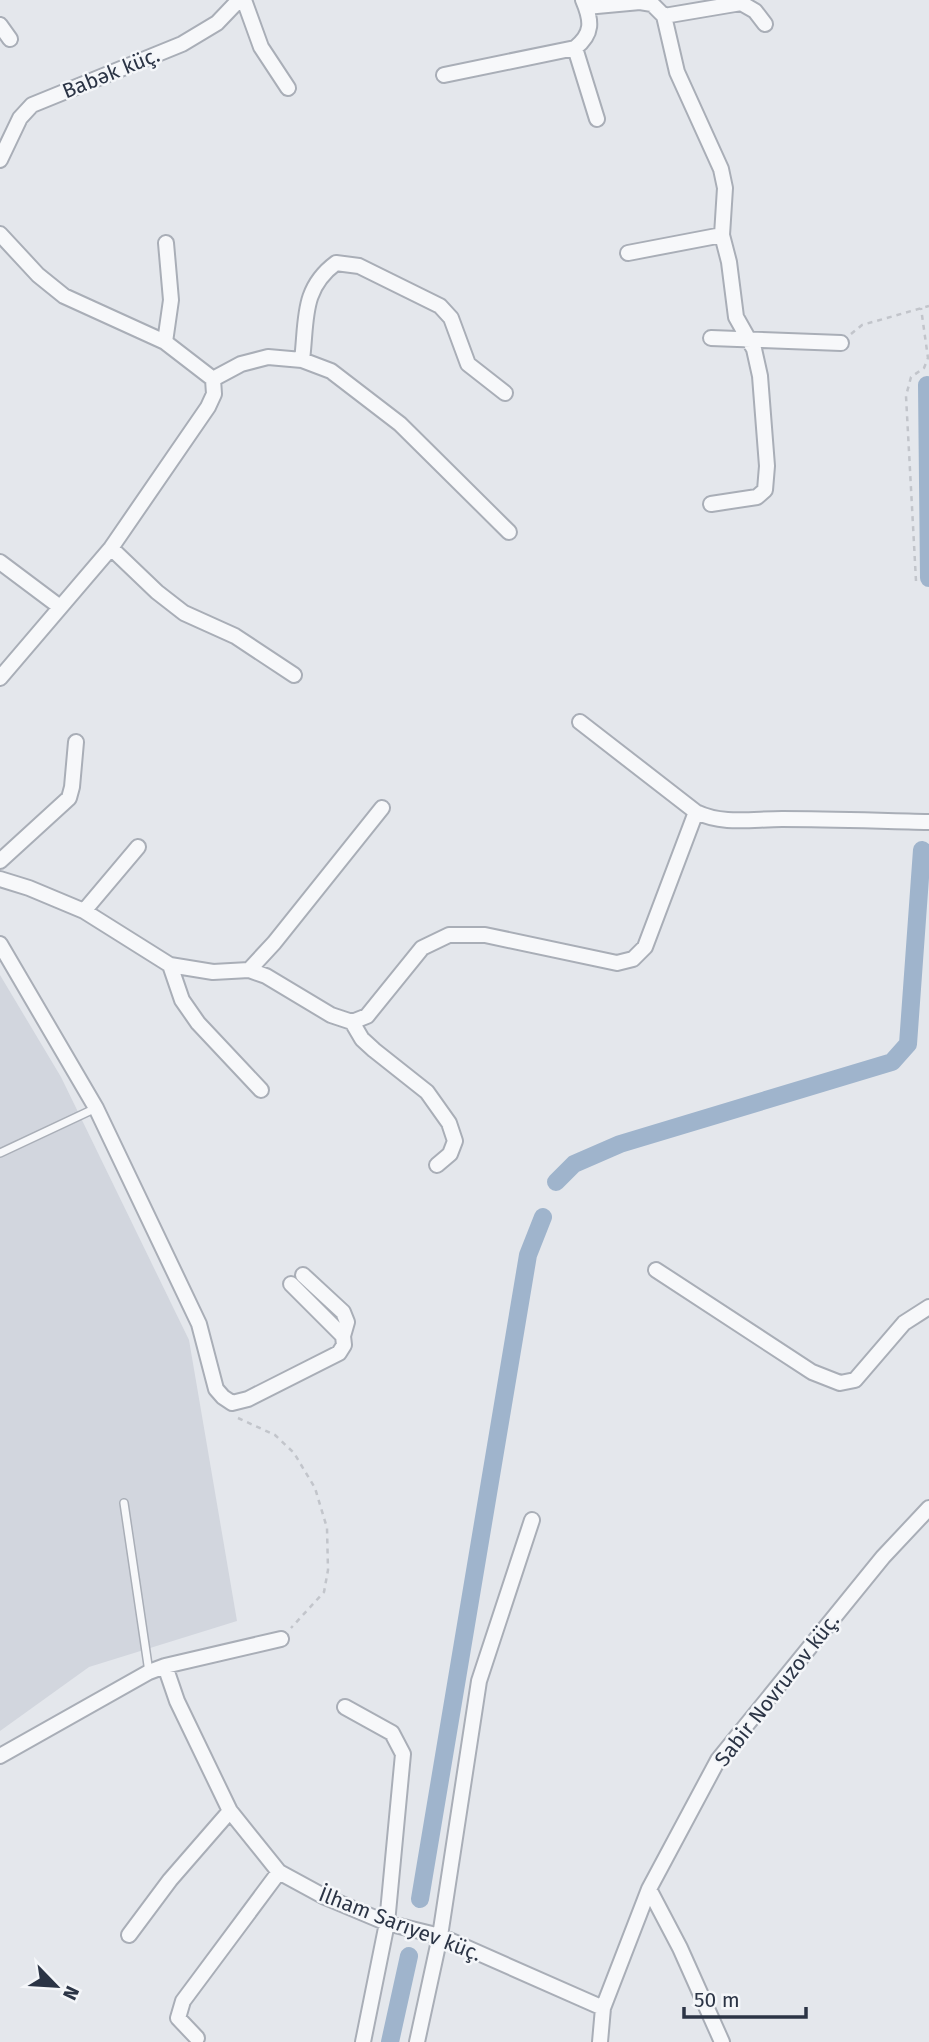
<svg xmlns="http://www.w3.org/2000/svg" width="929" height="2042" font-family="'Fira Sans',sans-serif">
  <rect width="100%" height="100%" fill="#e4e7ec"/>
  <path fill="#d2d6de" d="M0,975L61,1077L189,1340L237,1621L89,1667L0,1731Z"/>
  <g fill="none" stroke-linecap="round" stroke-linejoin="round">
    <path stroke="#9fb4cc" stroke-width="18" d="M927,385L929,578
      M556,1182L574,1164L620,1144L892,1062L908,1044L922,850
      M420,1899L528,1255L543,1217
      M390,2042L409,1956"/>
    <g stroke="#a9aeb7" stroke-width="10">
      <path id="service" d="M0,1153L96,1108
        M124,1503L149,1672"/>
    </g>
    <g stroke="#a9aeb7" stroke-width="18">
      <path id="minor" d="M244,0L261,47L288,88
        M586,7L640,2L652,4L664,16L677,72L721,169L725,188L722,235L729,262L736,317L754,349L760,376L767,466L765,490L757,497L711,504
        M664,16L741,3L755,11L765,24
        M0,25L10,39
        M575,48L597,119
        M444,75L575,48C593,34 592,21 583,0
        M0,160L20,118L32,105L182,44L217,23L239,0
        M0,234L38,275L64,296L165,342L213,379
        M628,253L722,235
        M711,338L841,343
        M165,342L171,300L166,243
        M302,360C307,320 301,289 336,263L359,266L440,306L451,318L468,364L505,393
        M213,379L241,364L268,357L302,360L331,371L400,424L509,532
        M111,548L157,592L184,613L235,636L294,675
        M0,562L60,607
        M0,678L111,548L208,407L214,394L213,379
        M580,722L696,812C723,825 752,819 782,819C831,819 880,821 929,822
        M0,861L69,798L72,787L76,742
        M0,879L29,888L84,911L170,965L213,972L249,970L266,976L331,1015L352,1022L367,1016L422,948L449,935H485L617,963L633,959L645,947L696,812
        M84,911L138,847
        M0,944L96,1108L199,1324L216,1389L223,1397L232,1403L248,1399L339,1353L344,1345L343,1336L291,1284
        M170,965L182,1000L198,1023L261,1090
        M249,970L274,943L382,808
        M352,1022L362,1039L374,1050L427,1092L449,1123L455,1141L450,1154L437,1165
        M656,1270L812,1372L840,1383L855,1380L904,1323L929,1307
        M303,1275L343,1312L347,1322L343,1336
        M165,1666L281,1639
        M345,1707L392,1733L403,1754L387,1923L363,2042
        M0,1756L149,1672L165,1666L177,1701L230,1811L279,1872L325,1897L387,1923L440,1936L603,2008
        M649,1889L680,1948L722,2042
        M129,1935L170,1880L230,1811
        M197,2038L178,2018L183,2001L279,1872
        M417,2042L440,1936L479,1681L532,1520
        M600,2042L603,2008L649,1889L718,1760L883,1557L929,1508"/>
    </g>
    <path stroke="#c2c5cb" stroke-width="2.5" stroke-dasharray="5 5" stroke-linecap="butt" d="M851,334L862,325L929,306
      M916,581L906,396L911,377L924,368L928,358L921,308
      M238,1418L275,1435L294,1453L315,1488L327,1528L328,1570L324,1592L291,1628"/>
    <use href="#service" stroke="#f7f8fa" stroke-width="7"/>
    <use href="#minor" stroke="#f7f8fa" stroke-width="14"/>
  </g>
  <g text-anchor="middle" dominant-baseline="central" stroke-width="5" stroke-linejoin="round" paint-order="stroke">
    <g font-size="21" fill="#2b3445" stroke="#f4f6f9">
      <text transform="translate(111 73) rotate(-22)">Babək küç.</text>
      <text transform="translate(777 1690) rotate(-52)">Sabir Novruzov küç.</text>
      <text transform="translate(400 1924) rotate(21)">İlham Sarıyev küç.</text>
    </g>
  </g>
  <g transform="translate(56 1986) rotate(115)" stroke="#f4f6f9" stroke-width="5" paint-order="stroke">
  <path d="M0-5L12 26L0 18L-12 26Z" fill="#2b3445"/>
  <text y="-10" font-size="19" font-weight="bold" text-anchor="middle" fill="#2b3445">N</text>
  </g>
  <path d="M684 2007v10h122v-10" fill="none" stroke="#2b3445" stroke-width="3.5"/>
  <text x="694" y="2007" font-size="21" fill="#2b3445" stroke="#f4f6f9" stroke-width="5" paint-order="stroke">50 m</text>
</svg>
